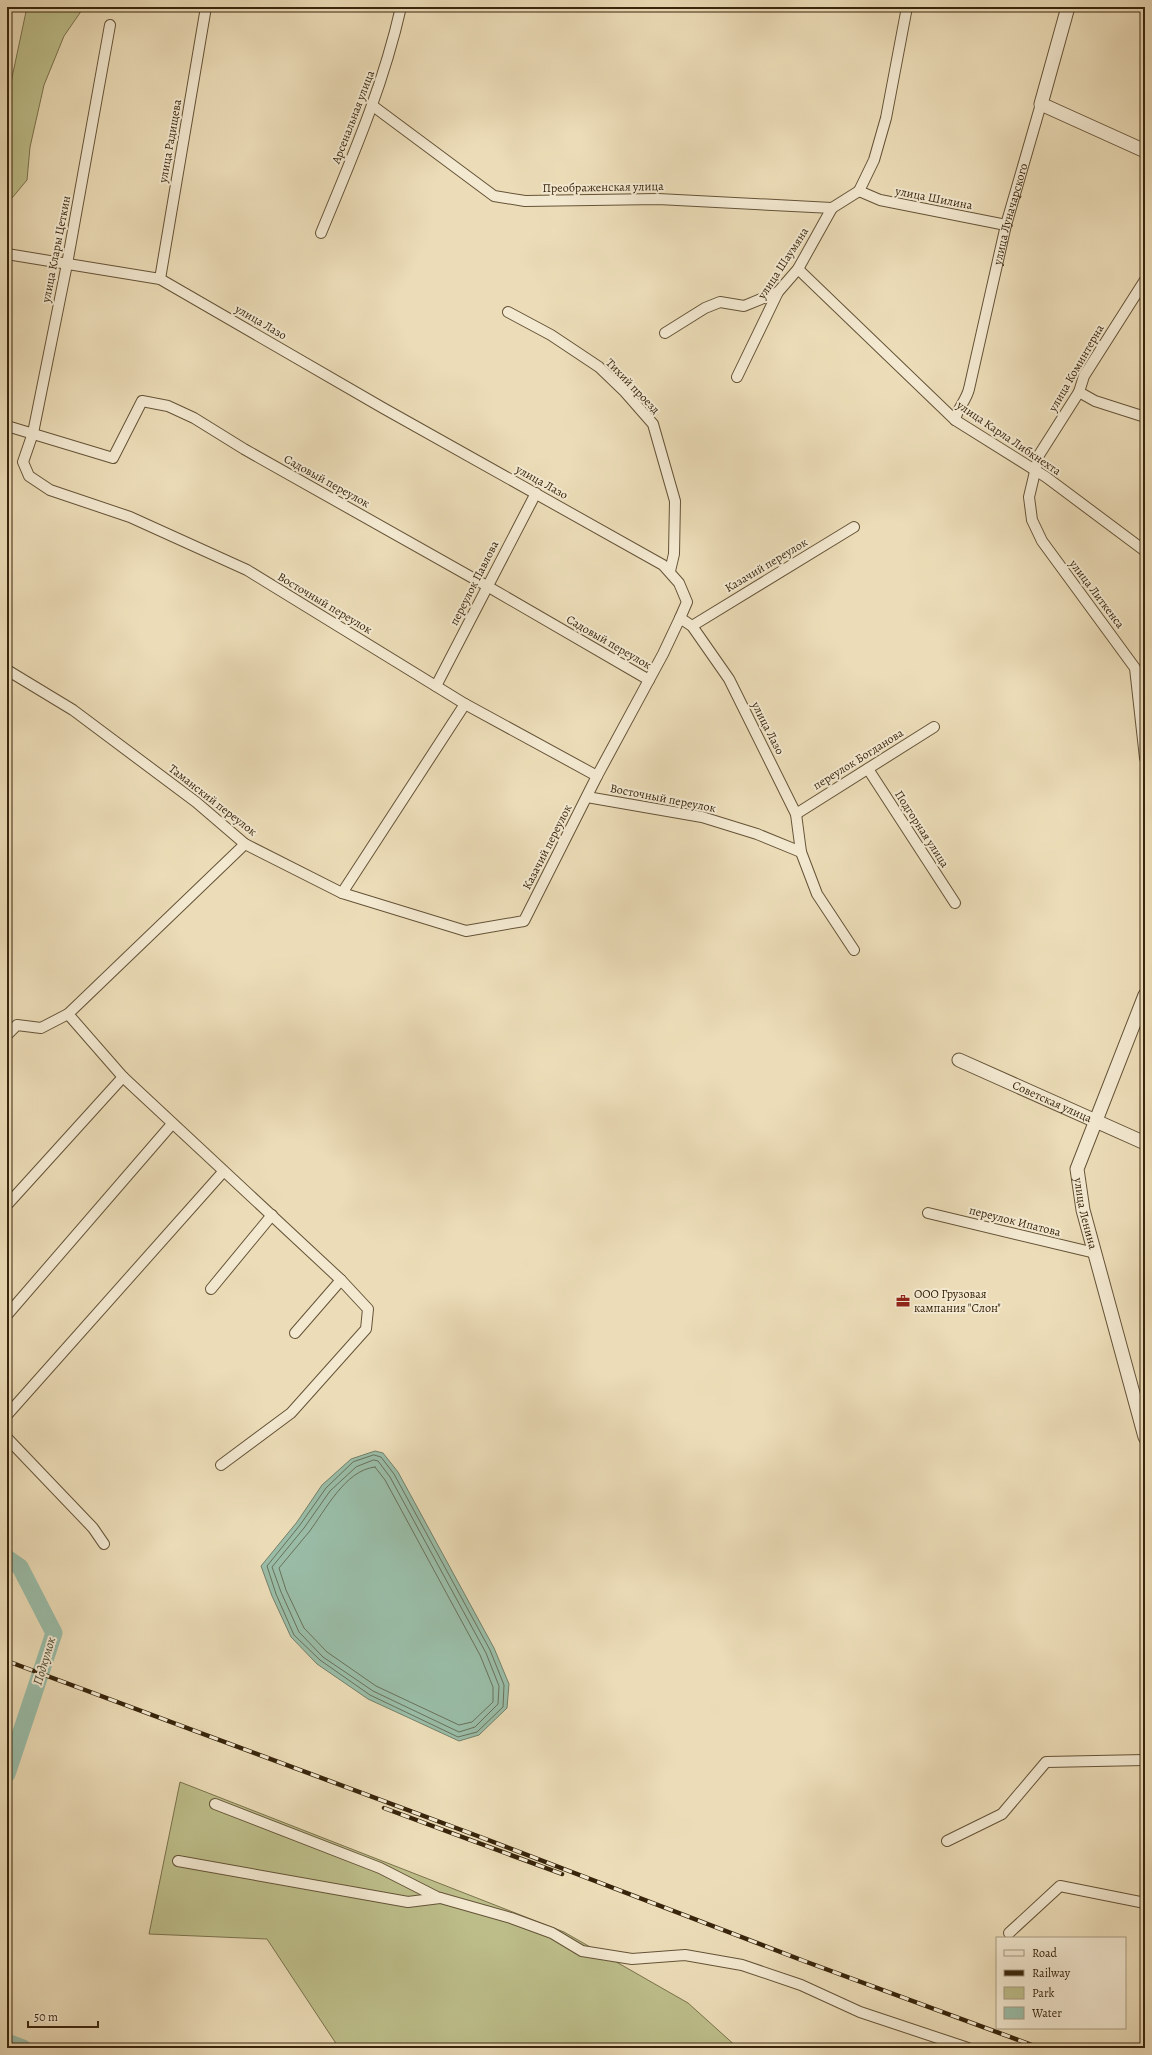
<svg xmlns="http://www.w3.org/2000/svg" width="1152" height="2055" font-family="Alegreya,serif">
  <rect width="100%" height="100%" fill="#ecddb8"/>
  <filter id="stains"><feTurbulence type="fractalNoise" baseFrequency=".005" numOctaves="4"/><feColorMatrix values="0 0 0 0 .2 0 0 0 0 .09 0 0 0 0 .02 0 0 0 .5 -.17"/></filter>
  <radialGradient id="worn" r=".72"><stop offset=".6" stop-color="#630" stop-opacity="0"/><stop offset="1" stop-color="#630" stop-opacity=".3"/></radialGradient>
  <path fill="#bdbf8b" stroke="#7a724c" d="M27,7H84L64,36L44,85L30,147L27,180L7,204V101Z
    M180,1782L564,1932L688,2003L738,2048H339L267,1939L149,1934Z"/>
  <path fill="#9abda8" stroke="#73806a" d="M375,1451L383,1453L398,1472L494,1648L509,1684L507,1708L479,1735L459,1741L368,1699L317,1664L291,1637L272,1596L261,1566L297,1522L322,1485L351,1459Z"/>
  <g fill="none" stroke-linecap="round" stroke-linejoin="round">
    <path stroke="#69715a" stroke-width="1" d="M374,1455L381,1457L394,1474L490,1650L504,1685L503,1707L477,1732L458,1737L370,1695L320,1660L294,1635L276,1594L267,1566L300,1525L326,1488L353,1462Z
      M374,1460L378,1461L390,1477L486,1653L499,1686L498,1704L475,1727L459,1732L373,1691L323,1657L299,1632L281,1592L272,1567L304,1528L330,1491L356,1467Z
      M375,1467L385,1480L480,1655L493,1687V1702L472,1722L459,1725L376,1686L327,1652L304,1628L286,1590L279,1568C289,1556 299,1544 309,1532C325,1511 345,1470 375,1467Z"/>
    <path stroke="#9abda8" stroke-width="17" d="M7,1558L20,1567L54,1633L7,1774
      M7,2042L23,2048"/>
    <g stroke="#655337" stroke-width="12">
      <g id="minor">
        <path d="M110,25L67,264L33,433L23,462L29,476L50,490L130,517L247,570L465,704L597,776"/>
        <path d="M373,106L494,196L525,201L658,199L832,208L859,191"/>
        <path d="M859,191L874,160L886,118L907,7"/>
        <path d="M859,191L880,200L1006,225"/>
        <path d="M321,233C352,158 383,87 401,7"/>
        <path d="M7,254L160,279L383,408L663,565L679,583L687,602L680,618L692,626L729,679L796,814L801,852L817,894L854,950"/>
        <path d="M798,269L955,420L1046,477L1145,551"/>
        <path d="M160,279L206,7"/>
        <path d="M1145,280L1084,376L1079,392L1039,455L1029,497L1032,520L1042,541L1135,668L1145,758"/>
        <path d="M508,312L551,335L599,367L625,392L653,424L675,501L674,554L670,571"/>
        <path d="M665,333L705,308L720,302L744,306L778,292"/>
        <path d="M737,377L778,292L798,269L832,208"/>
        <path d="M1079,392L1095,401L1145,417"/>
        <path id="s1" d="M955,420C957,409 966,401 969,389L1006,225L1041,104"/>
        <path d="M7,426L113,458L142,401L168,406L194,418L244,449L487,586L649,680"/>
        <path d="M692,626L854,527"/>
        <path d="M7,670L73,710L196,802L245,844L342,893L465,704"/>
        <path d="M436,686L536,493"/>
        <path d="M868,769L955,903"/>
        <path d="M587,797L702,817L757,834L801,852"/>
        <path d="M796,814L934,727"/>
        <path d="M342,893L466,931L524,921L597,776L663,654L680,618"/>
        <path d="M7,1035L17,1025L41,1028L68,1014"/>
        <path d="M7,1205L123,1077"/>
        <path d="M928,1213L1095,1253"/>
        <path d="M211,1289L272,1215"/>
        <path d="M7,1315L172,1124"/>
        <path d="M295,1333L341,1280"/>
        <path d="M7,1415L223,1172"/>
        <path d="M7,1438L93,1528L104,1544"/>
        <path d="M221,1465L291,1413L366,1329L368,1309L341,1280L123,1077L68,1014L245,844"/>
        <path d="M215,1804L380,1868L437,1897L511,1918L552,1933L582,1951L632,1959L685,1955L742,1965L801,1985L860,2012L968,2048"/>
        <path d="M947,1841L1002,1814L1046,1762L1145,1760"/>
        <path d="M178,1861L408,1902L440,1898"/>
        <path d="M1009,1933L1060,1886L1145,1903"/>
      </g>
    </g>
    <g stroke="#655337" stroke-width="15">
      <g id="tertiary">
        <path d="M1068,7L1041,104L1145,151"/>
        <path id="s2" d="M1145,995L1077,1169L1083,1210L1145,1437"/>
        <path id="s3" d="M959,1060L1145,1143"/>
      </g>
    </g>
    <use href="#minor" stroke="#f3e9d1" stroke-width="10"/>
    <use href="#tertiary" stroke="#f3e9d1" stroke-width="13"/>
    <g stroke="#38250c" stroke-width="4.5">
      <path id="rail" d="M7,1661L483,1838L804,1961L1040,2048
        M384,1808L562,1874"/>
    </g>
    <use href="#rail" stroke="#f3e9d1" stroke-width="3" stroke-dasharray="9" stroke-linecap="butt"/>
  </g>
  <defs>
    <g id="office-bare" transform="scale(1.08)"><path d="M-6-3h4V-5.5h4V-3h4V5H-6ZM-1-4.5V-3h2v-1.5ZM-6 0V1H6V0Z" fill="#8f2418" stroke="#f3e9d1" stroke-width="2.5" paint-order="stroke"/></g>
  </defs>
  <g fill-rule="evenodd">
    <use href="#office-bare" x="903" y="1301"/>
  </g>
  <g text-anchor="middle" dominant-baseline="central" stroke-width="4" stroke-linejoin="round" paint-order="stroke">
    <g font-size="12" fill="#38250c" stroke="#f3e9d1">
      <text transform="translate(353 117) rotate(-69)">Арсенальная улица</text>
      <text transform="translate(170 141) rotate(-80)">улица Радищева</text>
      <text transform="translate(603 187) rotate(-1)">Преображенская улица</text>
      <text transform="translate(934 198) rotate(11)">улица Шилина</text>
      <text stroke="none"><textPath href="#s1" startOffset="214">улица Луначарского</textPath></text>
      <text transform="translate(56 249) rotate(-79)">улица Клары Цеткин</text>
      <text transform="translate(783 263) rotate(-57)">улица Шаумяна</text>
      <text transform="translate(261 322) rotate(30)">улица Лазо</text>
      <text transform="translate(1076 368) rotate(-60)">улица Коминтерна</text>
      <text transform="translate(633 386) rotate(46)">Тихий проезд</text>
      <text transform="translate(1009 438) rotate(34)">улица Карла Либкнехта</text>
      <text transform="translate(327 481) rotate(29)">Садовый переулок</text>
      <text transform="translate(542 482) rotate(29)">улица Лазо</text>
      <text transform="translate(766 565) rotate(-31)">Казачий переулок</text>
      <text transform="translate(474 583) rotate(-63)">переулок Павлова</text>
      <text transform="translate(1097 594) rotate(53)">улица Литкенса</text>
      <text transform="translate(325 603) rotate(31)">Восточный переулок</text>
      <text transform="translate(609 642) rotate(30)">Садовый переулок</text>
      <text transform="translate(768 728) rotate(63)">улица Лазо</text>
      <text transform="translate(858 759) rotate(-32)">переулок Богданова</text>
      <text transform="translate(663 798) rotate(11)">Восточный переулок</text>
      <text transform="translate(213 800) rotate(38)">Таманский переулок</text>
      <text transform="translate(922 829) rotate(57)">Подгорная улица</text>
      <text transform="translate(547 847) rotate(-63)">Казачий переулок</text>
      <text stroke="none"><textPath href="#s3" startOffset="102">Советская улица</textPath></text>
      <text stroke="none"><textPath href="#s2" startOffset="232">улица Ленина</textPath></text>
      <text transform="translate(1015 1221) rotate(14)">переулок Ипатова</text>
    </g>
    <g font-size="12" fill="#38250c" stroke="#f3e9d1" text-anchor="start">
      <text x="914" y="1294">ООО Грузовая<tspan x="914" dy="14">кампания "Слон"</tspan></text>
    </g>
    <g font-size="13" font-style="italic" fill="#504b33" stroke="#f3e9d1">
      <text transform="translate(44 1661) rotate(-73)">Подкумок</text>
    </g>
  </g>
  <rect width="1152" height="2055" fill="none" stroke="#ecddb8" stroke-width="24"/>
  <rect x="8" y="8" width="1136" height="2039" fill="none" stroke="#38250c" stroke-width="2"/>
  <rect x="12" y="12" width="1128" height="2031" fill="none" stroke="#38250c"/>
  <rect x="996" y="1937" width="130" height="92" fill="#f3e9d1" stroke="#a89b82"/>
  <rect x="1004" y="1950" width="20" height="6" fill="#f3e9d1" stroke="#a89b82"/>
  <text x="1032" y="1957" font-size="12" fill="#38250c">Road</text>
  <rect x="1004" y="1970" width="20" height="6" fill="#38250c" stroke="#a89b82"/>
  <text x="1032" y="1977" font-size="12" fill="#38250c">Railway</text>
  <rect x="1004" y="1987" width="20" height="12" fill="#bdbf8b" stroke="#a89b82"/>
  <text x="1032" y="1997" font-size="12" fill="#38250c">Park</text>
  <rect x="1004" y="2007" width="20" height="12" fill="#9abda8" stroke="#a89b82"/>
  <text x="1032" y="2017" font-size="12" fill="#38250c">Water</text>
  <path d="M28 2021v6h70v-6" fill="none" stroke="#38250c" stroke-width="2"/>
  <text x="34" y="2021" font-size="12" fill="#38250c" stroke="#f3e9d1" stroke-width="3" paint-order="stroke">50 m</text>
  <rect width="100%" height="100%" filter="url(#stains)"/>
  <rect width="100%" height="100%" fill="url(#worn)"/>
</svg>
